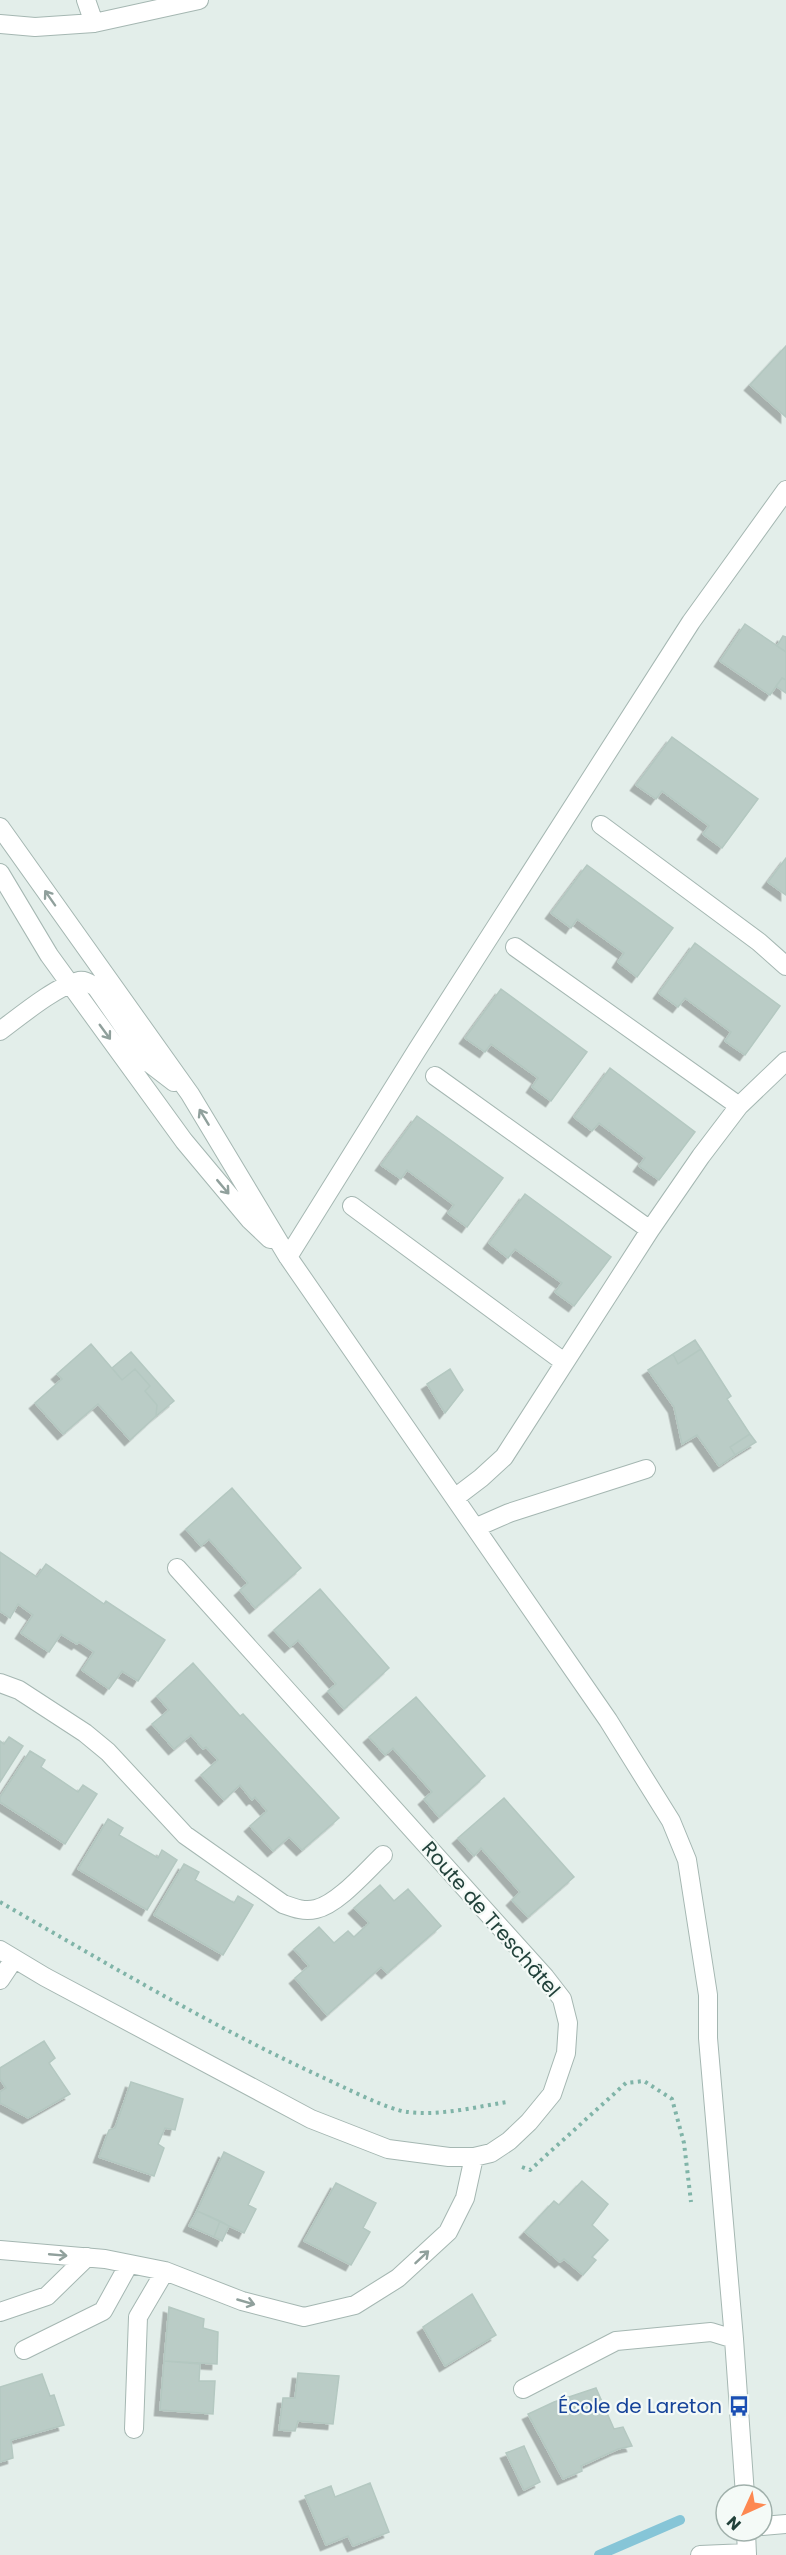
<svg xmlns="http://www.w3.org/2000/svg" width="786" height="2555" font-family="Poppins,sans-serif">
  <defs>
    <filter id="shadow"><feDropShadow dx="-5.5" dy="5.5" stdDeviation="0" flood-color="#0004"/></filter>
  </defs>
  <rect width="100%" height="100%" fill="#e3eeea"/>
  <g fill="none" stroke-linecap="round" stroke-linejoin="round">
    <path stroke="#86c5d7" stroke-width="10" d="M599,2555L680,2520"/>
  </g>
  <path fill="#baccc6" stroke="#b4c8c1" stroke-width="1.5" filter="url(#shadow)" d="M786,346V417L750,385Z
    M745,624L786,652V680L782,678L770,695L720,661Z
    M783,636L786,637V652L777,646Z
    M782,678L786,680V693L776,686Z
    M672,737L758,799L722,848L703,834L709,826L662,791L656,799L636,785Z
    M786,858V895L768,882Z
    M587,865L673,928L637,977L618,962L624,953L577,919L571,928L551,913Z
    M695,943L780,1006L745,1055L725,1041L731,1032L685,998L678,1007L659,993Z
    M501,989L587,1052L551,1101L532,1087L538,1078L491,1044L485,1052L465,1038Z
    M610,1068L695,1132L659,1180L639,1166L645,1158L599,1123L592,1131L574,1117Z
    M417,1116L503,1178L467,1227L448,1213L454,1205L407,1170L401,1179L381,1165Z
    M525,1194L611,1257L574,1306L555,1292L562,1283L515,1249L508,1258L489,1243Z
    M695,1340L701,1349L678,1364L673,1354Z
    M91,1344L122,1380L135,1369L150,1386L145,1391L157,1405L156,1416L130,1440L98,1404L63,1434L35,1403L62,1379L57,1374Z
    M701,1349L731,1396L727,1399L750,1434L730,1447L735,1455L719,1466L697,1435L682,1444L674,1407L648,1370L673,1354L678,1364Z
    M131,1352L174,1401L156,1416L157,1405L145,1391L150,1386L135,1369L122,1380L112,1368Z
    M450,1369L463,1390L445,1413L427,1384Z
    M750,1434L756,1442L735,1455L730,1447Z
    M232,1488L301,1568L255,1608L240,1590L248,1583L209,1539L201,1546L186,1529Z
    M0,1552L37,1577L46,1564L104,1604L106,1601L165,1640L138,1681L122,1671L109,1689L82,1670L94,1652L79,1642L77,1644L61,1634L49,1652L21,1633L33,1615L18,1604L10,1618L0,1611Z
    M320,1589L389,1668L344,1709L328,1691L336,1684L298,1640L290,1647L274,1630Z
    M193,1663L240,1716L243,1714L339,1818L302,1850L289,1837L273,1851L250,1826L267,1811L255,1797L252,1800L240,1785L224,1800L201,1775L218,1760L206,1747L203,1749L191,1735L174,1749L152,1724L169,1710L157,1696Z
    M416,1697L485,1776L439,1817L424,1799L432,1792L393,1748L385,1755L369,1737Z
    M9,1737L23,1746L0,1782V1741L4,1744Z
    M30,1751L45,1760L41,1767L78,1792L83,1785L97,1794L65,1844L0,1802V1797Z
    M504,1798L574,1877L528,1917L512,1900L520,1892L481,1848L474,1856L458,1838Z
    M108,1819L123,1828L119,1835L158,1858L162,1850L177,1860L147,1910L78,1869Z
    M184,1864L199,1872L195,1880L234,1903L238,1896L253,1905L223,1955L154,1915Z
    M380,1885L394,1901L408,1889L441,1926L387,1973L381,1967L327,2015L295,1978L309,1966L294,1949L319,1927L334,1943L348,1931L354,1937L369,1923L354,1908Z
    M44,2041L55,2058L49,2063L70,2094L28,2118L0,2103V2092L6,2088L0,2079V2068Z
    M131,2082L183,2099L175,2130L165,2128L158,2144L164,2148L154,2176L99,2157L109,2130L115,2128Z
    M224,2152L264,2172L248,2205L256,2209L244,2233L197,2211Z
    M582,2181L608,2204L592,2225L608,2240L592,2257L596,2260L583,2275L564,2259L560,2262L525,2232L554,2201L559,2205Z
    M336,2183L376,2203L363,2228L370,2232L351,2265L304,2241Z
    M197,2211L220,2221L214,2237L189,2226Z
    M220,2221L229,2226L222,2241L214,2237Z
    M472,2294L496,2335L445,2366L423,2327Z
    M169,2307L204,2319L203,2328L218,2332L217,2364L164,2361Z
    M164,2361L200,2364L199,2381H215L213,2414L160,2410Z
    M298,2373L339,2376L333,2424L298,2421L295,2431L279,2430L283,2398H295Z
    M42,2374L50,2396L54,2395L64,2425L11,2440L13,2458L0,2462V2387Z
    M596,2388L614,2429L623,2427L632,2446L618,2449L581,2466L582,2471L563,2479L528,2414L554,2402Z
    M524,2446L540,2482L524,2490L506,2453Z
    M370,2483L389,2532L353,2546L348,2536L326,2545L305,2496L331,2486L335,2497Z"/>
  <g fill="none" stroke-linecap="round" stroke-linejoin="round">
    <g stroke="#a5b7b2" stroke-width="20">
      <path id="minor" d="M86,0L94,23
        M0,24L35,27L94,23L199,0
        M601,825L759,942L786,966
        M0,827L190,1094L288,1257L608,1720L671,1821L687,1860L708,1995V2038L734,2339L745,2495
        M0,873L49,955L184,1141L250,1220L270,1239
        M515,947L739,1106
        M0,1031C19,1017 56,986 79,981C86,980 90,984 96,987L148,1062L174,1082
        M435,1076L650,1230
        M352,1206L564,1362
        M288,1257L417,1050L691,622L786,490
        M456,1497L481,1478L504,1457L650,1230L701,1156L739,1106L786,1061
        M477,1527L509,1513L646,1469
        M0,1683L19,1690L85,1733L108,1752L185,1835L283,1904C294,1908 304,1912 316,1909C338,1904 366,1871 383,1855
        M0,1950L45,1977L311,2119L388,2149L449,2157H474L491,2153L509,2141L529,2122L552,2094L566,2053L568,2023L562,1999L545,1977L177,1568
        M0,1980L14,1959
        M0,2250L105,2259L165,2271L242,2301L304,2317L355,2305L398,2278L448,2232L465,2198L474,2157
        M0,2312L47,2296L87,2257
        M24,2350L103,2311L129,2264
        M523,2389L616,2341L711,2332L734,2339
        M134,2429L138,2317L165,2271
        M762,2526L786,2524
        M746,2531L747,2555
        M700,2555L747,2553"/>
    </g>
    <path stroke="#80b4a8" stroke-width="4" stroke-dasharray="3 4.5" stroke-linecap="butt" d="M0,1902C106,1963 213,2027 324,2078C344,2087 388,2110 408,2112C441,2116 475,2107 507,2102
      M522,2167L530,2170L626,2083L644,2081L672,2099L684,2143L691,2202"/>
    <use href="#minor" stroke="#fff" stroke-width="18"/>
  </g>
  <defs><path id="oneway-shaft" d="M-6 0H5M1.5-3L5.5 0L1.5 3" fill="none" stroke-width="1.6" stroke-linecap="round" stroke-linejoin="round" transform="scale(1.5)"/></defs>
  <g stroke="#90a09c">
    <use href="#oneway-shaft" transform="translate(50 898) rotate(-125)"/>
    <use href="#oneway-shaft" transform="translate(105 1032) rotate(54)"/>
    <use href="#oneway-shaft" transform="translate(204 1117) rotate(-121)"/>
    <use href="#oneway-shaft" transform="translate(223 1187) rotate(50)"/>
    <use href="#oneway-shaft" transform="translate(58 2255) rotate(5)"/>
    <use href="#oneway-shaft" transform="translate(422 2257) rotate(-43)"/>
    <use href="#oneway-shaft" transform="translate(246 2302) rotate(16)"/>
  </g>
  <defs>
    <g id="bus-bare" transform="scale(1.62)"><path d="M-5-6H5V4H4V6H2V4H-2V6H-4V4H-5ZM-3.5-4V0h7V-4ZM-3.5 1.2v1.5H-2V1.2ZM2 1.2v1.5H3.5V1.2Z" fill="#1a4fb4" stroke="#f4faf7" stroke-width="2.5" paint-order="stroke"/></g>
  </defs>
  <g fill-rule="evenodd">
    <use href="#bus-bare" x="739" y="2406"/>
  </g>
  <g text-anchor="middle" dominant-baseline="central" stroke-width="4.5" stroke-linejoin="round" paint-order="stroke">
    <g font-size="20" fill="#21413a" stroke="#f4faf7">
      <text transform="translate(491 1919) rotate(49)">Route de Treschâtel</text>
    </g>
    <g font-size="20" fill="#164399" stroke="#f4faf7" text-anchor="end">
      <text x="722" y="2406">École de Lareton</text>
    </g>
  </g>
  <g transform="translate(744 2513) rotate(225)"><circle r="28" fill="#f4faf7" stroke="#a0b0ab" stroke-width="1.5"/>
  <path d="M0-4.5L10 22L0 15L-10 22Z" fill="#fd8851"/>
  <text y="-9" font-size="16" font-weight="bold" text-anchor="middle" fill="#21413a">N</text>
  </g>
</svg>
